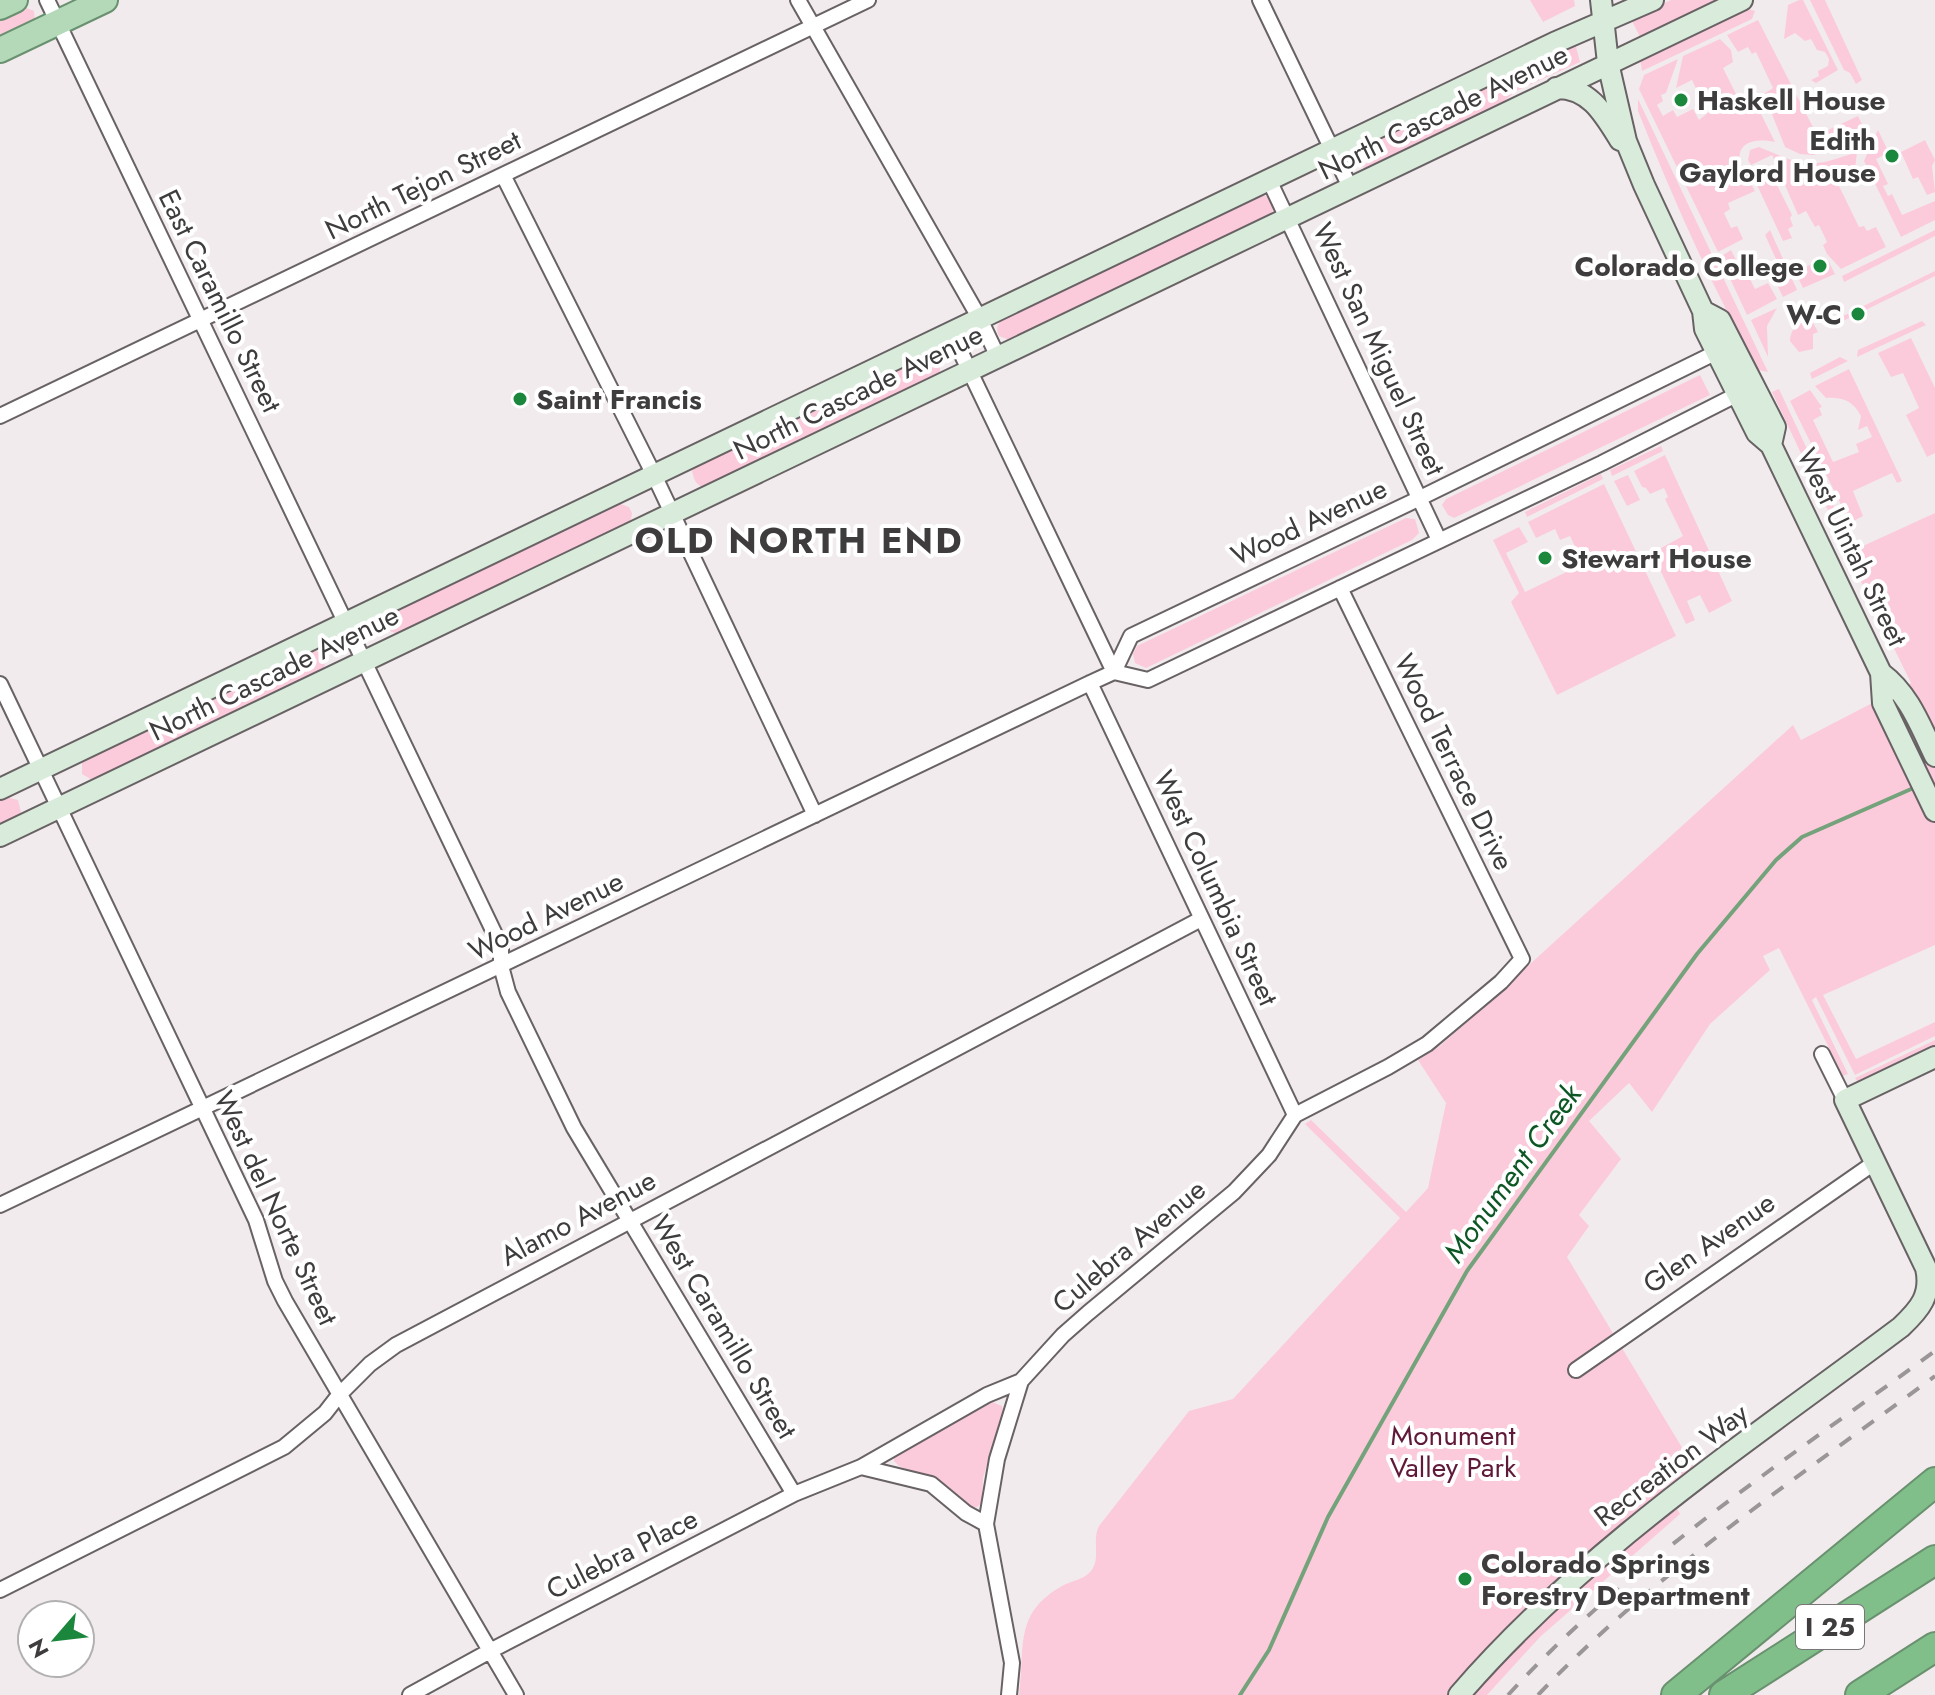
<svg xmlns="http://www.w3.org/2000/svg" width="1935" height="1695" font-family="Jost,sans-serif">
  <rect width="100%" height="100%" fill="#f2ebed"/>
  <path fill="#fbcbdb" d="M1530,0H1574L1575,6L1543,22Z
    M1671,0H1720L1641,39L1631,19Z
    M1799,0H1803L1838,70L1816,83L1811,80L1819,76L1818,71L1828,66L1829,59L1825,52L1817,50L1811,39L1805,41L1795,33L1784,39L1788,5Z
    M1810,0H1825L1862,80L1856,84L1850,73L1844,70Z
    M24,7L34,11L35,22L0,42V18Z
    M1748,9L1755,11L1752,19L1642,71L1640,59Z
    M1758,20L1817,135L1858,116L1863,126L1857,139L1848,145L1813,155L1800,154L1785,147L1764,94L1773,88L1756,52L1752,54L1748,47L1738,52L1727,35Z
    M1720,39L1731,50L1733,62L1723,68L1742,106L1749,103L1752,109L1757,106L1775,142C1757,138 1733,141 1741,167C1744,175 1751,183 1755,191L1728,203L1730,209L1724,213L1731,228L1737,226L1743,239L1718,252L1639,89L1644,75L1678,59L1666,93L1661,95L1663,101L1657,105L1663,116L1673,110L1677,117L1693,109L1699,120L1715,107L1713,96L1701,99L1692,80L1676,88L1683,56Z
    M1575,43L1580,62L1516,91L1492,111L1369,169L1358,166L1354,155L1358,148Z
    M1638,99L1768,372L1758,370C1712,287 1673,199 1638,111Z
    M1878,130L1889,153L1876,159L1888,184L1883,186L1888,196L1892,194L1902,215L1935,201V220L1901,237L1864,161Z
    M1925,140L1935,160L1932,166L1935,192L1927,195L1918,177L1913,179L1901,152Z
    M1759,147C1807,167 1807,169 1857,152L1855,169L1857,177L1839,186L1859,227L1864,226L1867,231L1876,227L1886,247L1841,269L1827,254L1823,245L1827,242L1819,225L1815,227L1806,211L1798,215L1772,155L1751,165L1748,160L1750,150Z
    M1772,175L1792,215L1790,218L1793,226L1788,229L1792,238L1783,241L1757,185Z
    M1262,195L1269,197L1274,207L1270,217L1012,341L999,336C995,328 998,322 1005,316Z
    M1770,230L1797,290L1783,297L1772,275L1781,270L1765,235Z
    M1935,230V236L1844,282L1842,276Z
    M1731,250L1743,274L1747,273L1755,289L1768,283L1777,299L1747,315L1720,257Z
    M1822,259L1829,262L1835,274L1803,288L1795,272Z
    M1935,271V276L1841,322L1839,318Z
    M1777,308L1767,326L1768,357L1751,320Z
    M1810,317L1818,332L1813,334V349L1799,352L1790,341C1791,327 1799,323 1810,317Z
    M1922,321L1926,325L1857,357L1858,350Z
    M1911,338L1935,388V453L1927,457L1906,415L1919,408L1903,373L1891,377L1878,353Z
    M929,355C941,359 942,367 938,378L706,488C696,486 694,480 692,471L695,466Z
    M1840,357L1848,361L1812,379L1810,373Z
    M1849,369L1902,481L1897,483L1892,473L1853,491L1863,516L1850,523L1790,401L1810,390L1822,407L1819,408L1822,415L1813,420L1833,462L1859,452L1856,444L1872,437L1867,426L1858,430L1861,416C1853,401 1843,397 1826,398L1815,386Z
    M1700,375L1710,395L1454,518L1448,515L1442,505L1446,499Z
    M1779,389L1849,539L1841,538L1772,392Z
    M1661,446L1663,451L1612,476L1610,470Z
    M1665,455L1732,601L1709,613L1700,595L1687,601L1695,620L1686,624L1652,553L1683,536L1665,499L1668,497L1664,488L1650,494L1646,488L1642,487L1634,471Z
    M1601,474L1603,479L1527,517L1525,512Z
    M1628,475L1640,500L1627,506L1614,481Z
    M1604,484L1676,636L1557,695L1511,602L1519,593L1493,540L1519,527L1528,542L1506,553L1525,592L1583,564L1570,536L1560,540L1555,529L1536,538L1528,522Z
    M618,503L629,507L632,513L630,525L400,635L390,631L386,623L392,612Z
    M1935,513V945L1823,995L1856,1059L1935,1022V1036L1855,1075L1816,997L1812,1000L1848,1074L1843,1076L1779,948L1763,956L1770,970L1710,1024L1652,1112L1629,1083L1589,1121L1621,1159L1579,1215L1589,1226L1567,1257L1695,1469L1664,1487L1680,1514L1540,1637L1487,1695H1019C1026,1650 1012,1614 1062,1586C1073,1580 1086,1580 1093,1568C1100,1555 1092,1539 1099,1526L1189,1411L1233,1399L1400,1218L1305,1124L1311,1120L1406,1212L1428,1188L1446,1103L1418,1060L1440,1046L1793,725L1801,740L1911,683L1849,557L1852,551Z
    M1406,518L1415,519L1419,533L1412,540L1146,668L1135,663L1133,654L1137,646Z
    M310,651C324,650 328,658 323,671L94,781L82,774V759Z
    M6,797L18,800L21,812L18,817L0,826V800Z
    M1935,1040V1047L1858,1082L1855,1078Z
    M992,1402L1002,1406L1003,1411L983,1478L982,1503L977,1507H970L946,1485L899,1466L894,1461V1456L900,1451Z"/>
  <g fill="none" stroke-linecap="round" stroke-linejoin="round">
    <path stroke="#74a27b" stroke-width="4" d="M1240,1695L1269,1650L1328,1517L1467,1271L1697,954L1776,860L1802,837L1918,786"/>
    <g stroke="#686264" stroke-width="18">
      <path id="street" d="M47,0L501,947V966L508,992L574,1128L794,1494
        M798,0L980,319L997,355
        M1260,0L1350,187
        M503,175L654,475L815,815
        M1269,180L1439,540
        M951,332L1114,672
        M0,416L868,0
        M1114,672L1131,636L1418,499L1717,352
        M1090,683L1295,1115
        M0,684L256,1220L275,1281L285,1301L516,1695
        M1822,1054L1845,1100
        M0,1205L1090,683L1114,672L1148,680L1602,463L1738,394
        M1576,1370L1874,1163
        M861,1467L931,1484L966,1513L986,1524
        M0,1590L284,1447L325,1413L339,1395L370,1364L396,1345L1201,919
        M410,1695L490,1651L794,1494L861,1467L987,1395L1021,1381
        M1009,1695L1012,1663L986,1524L997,1459L1021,1381L1063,1335L1088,1313L1234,1192L1269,1155L1295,1115L1388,1067L1427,1044L1501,982L1522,959L1340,588"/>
    </g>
    <g stroke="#686264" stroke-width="24">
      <path id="secondary" d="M1601,0L1608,63L1626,141L1644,185L1703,311L1705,329L1757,433L1771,445L1881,673L1883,703L1935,811
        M1556,88C1589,87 1604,114 1620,140
        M1703,311L1720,320L1755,388L1775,427L1771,445
        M1881,673C1909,694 1920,725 1935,756
        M0,789L1554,43L1653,0
        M0,836L1742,0
        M1459,1695C1585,1549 1748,1442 1901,1327C1920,1309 1932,1295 1926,1268L1845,1100L1935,1057"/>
    </g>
    <g stroke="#69916f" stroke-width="28">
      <path id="primary" d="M0,7L15,0
        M0,50L105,0"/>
    </g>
    <g stroke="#69916f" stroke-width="32">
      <path id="highway" d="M1676,1695L1935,1482
        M1724,1695L1935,1560
        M1860,1695L1935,1647"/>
    </g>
    <use href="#street" stroke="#fff" stroke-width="14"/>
    <use href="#secondary" stroke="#d9ecdc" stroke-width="20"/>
    <use href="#primary" stroke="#b3d9b9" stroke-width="24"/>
    <use href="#highway" stroke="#80bf8a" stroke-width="28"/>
    <path stroke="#9a9697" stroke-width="4" stroke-dasharray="14 14" stroke-linecap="butt" d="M1508,1695C1632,1560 1788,1459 1935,1351
      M1538,1695C1655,1572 1799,1477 1935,1376"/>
  </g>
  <g fill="#1b873d" stroke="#fff" stroke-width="3">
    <circle cx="1681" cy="100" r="8"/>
    <circle cx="1892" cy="156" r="8"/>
    <circle cx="1820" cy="266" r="8"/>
    <circle cx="1858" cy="314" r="8"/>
    <circle cx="520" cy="399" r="8"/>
    <circle cx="1545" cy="558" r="8"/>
    <circle cx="1465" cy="1579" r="8"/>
  </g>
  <g text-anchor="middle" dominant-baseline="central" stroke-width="8" stroke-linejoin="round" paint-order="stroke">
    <rect fill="#fff" stroke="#787676" stroke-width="2" x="1796" y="1605" width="68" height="44" rx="6"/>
    <g font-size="26" font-weight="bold" fill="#3e3c3c">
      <text x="1830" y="1627">I 25</text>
    </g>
    <g font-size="28" font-weight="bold" fill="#3e3c3c" stroke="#fff" text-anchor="start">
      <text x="1697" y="100">Haskell House</text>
      <text x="1876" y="140" text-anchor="end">Edith<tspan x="1876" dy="32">Gaylord House</tspan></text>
      <text x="1804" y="266" text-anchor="end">Colorado College</text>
      <text x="1842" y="314" text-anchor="end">W-C</text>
      <text x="536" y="399">Saint Francis</text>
      <text x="1561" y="558">Stewart House</text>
      <text x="1481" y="1563">Colorado Springs<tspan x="1481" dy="32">Forestry Department</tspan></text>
    </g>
    <g font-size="28" fill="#3e3c3c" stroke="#fff">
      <text transform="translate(1443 112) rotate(-26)">North Cascade Avenue</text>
      <text transform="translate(423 185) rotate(-26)">North Tejon Street</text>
      <text transform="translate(220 301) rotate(64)">East Caramillo Street</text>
      <text transform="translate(1379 349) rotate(65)">West San Miguel Street</text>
      <text transform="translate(858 392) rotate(-26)">North Cascade Avenue</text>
      <text transform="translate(1309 522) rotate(-25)">Wood Avenue</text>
      <text transform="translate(1852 547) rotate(64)">West Uintah Street</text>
      <text transform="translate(274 673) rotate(-26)">North Cascade Avenue</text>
      <text transform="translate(1454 762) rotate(64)">Wood Terrace Drive</text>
      <text transform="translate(1216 888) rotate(65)">West Columbia Street</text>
      <text transform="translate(546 916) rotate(-26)">Wood Avenue</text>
      <text transform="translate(276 1208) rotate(65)">West del Norte Street</text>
      <text transform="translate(578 1218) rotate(-28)">Alamo Avenue</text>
      <text transform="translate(1709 1243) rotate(-35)">Glen Avenue</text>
      <text transform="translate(1129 1246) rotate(-40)">Culebra Avenue</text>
      <text transform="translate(724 1327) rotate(59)">West Caramillo Street</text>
      <text transform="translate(1671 1465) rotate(-37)">Recreation Way</text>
      <text transform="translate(622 1554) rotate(-27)">Culebra Place</text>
    </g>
    <g font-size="28" fill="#601a39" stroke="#fff">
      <text x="1453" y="1435">Monument<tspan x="1453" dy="32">Valley Park</tspan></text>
    </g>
    <g font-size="30" font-style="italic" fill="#0d5725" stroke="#fff">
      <text transform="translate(1512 1173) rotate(-54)">Monument Creek</text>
    </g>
    <g font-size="36" font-weight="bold" letter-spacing="2" fill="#3e3c3c" stroke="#fff">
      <text x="799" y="540">OLD NORTH END</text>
    </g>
  </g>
  <g transform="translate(56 1639) rotate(242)"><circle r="38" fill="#ffffff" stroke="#b2b1b1" stroke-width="2"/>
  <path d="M0-6L14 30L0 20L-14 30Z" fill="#1b873d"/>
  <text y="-12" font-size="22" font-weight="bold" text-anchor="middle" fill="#3e3c3c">N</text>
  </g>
</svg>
